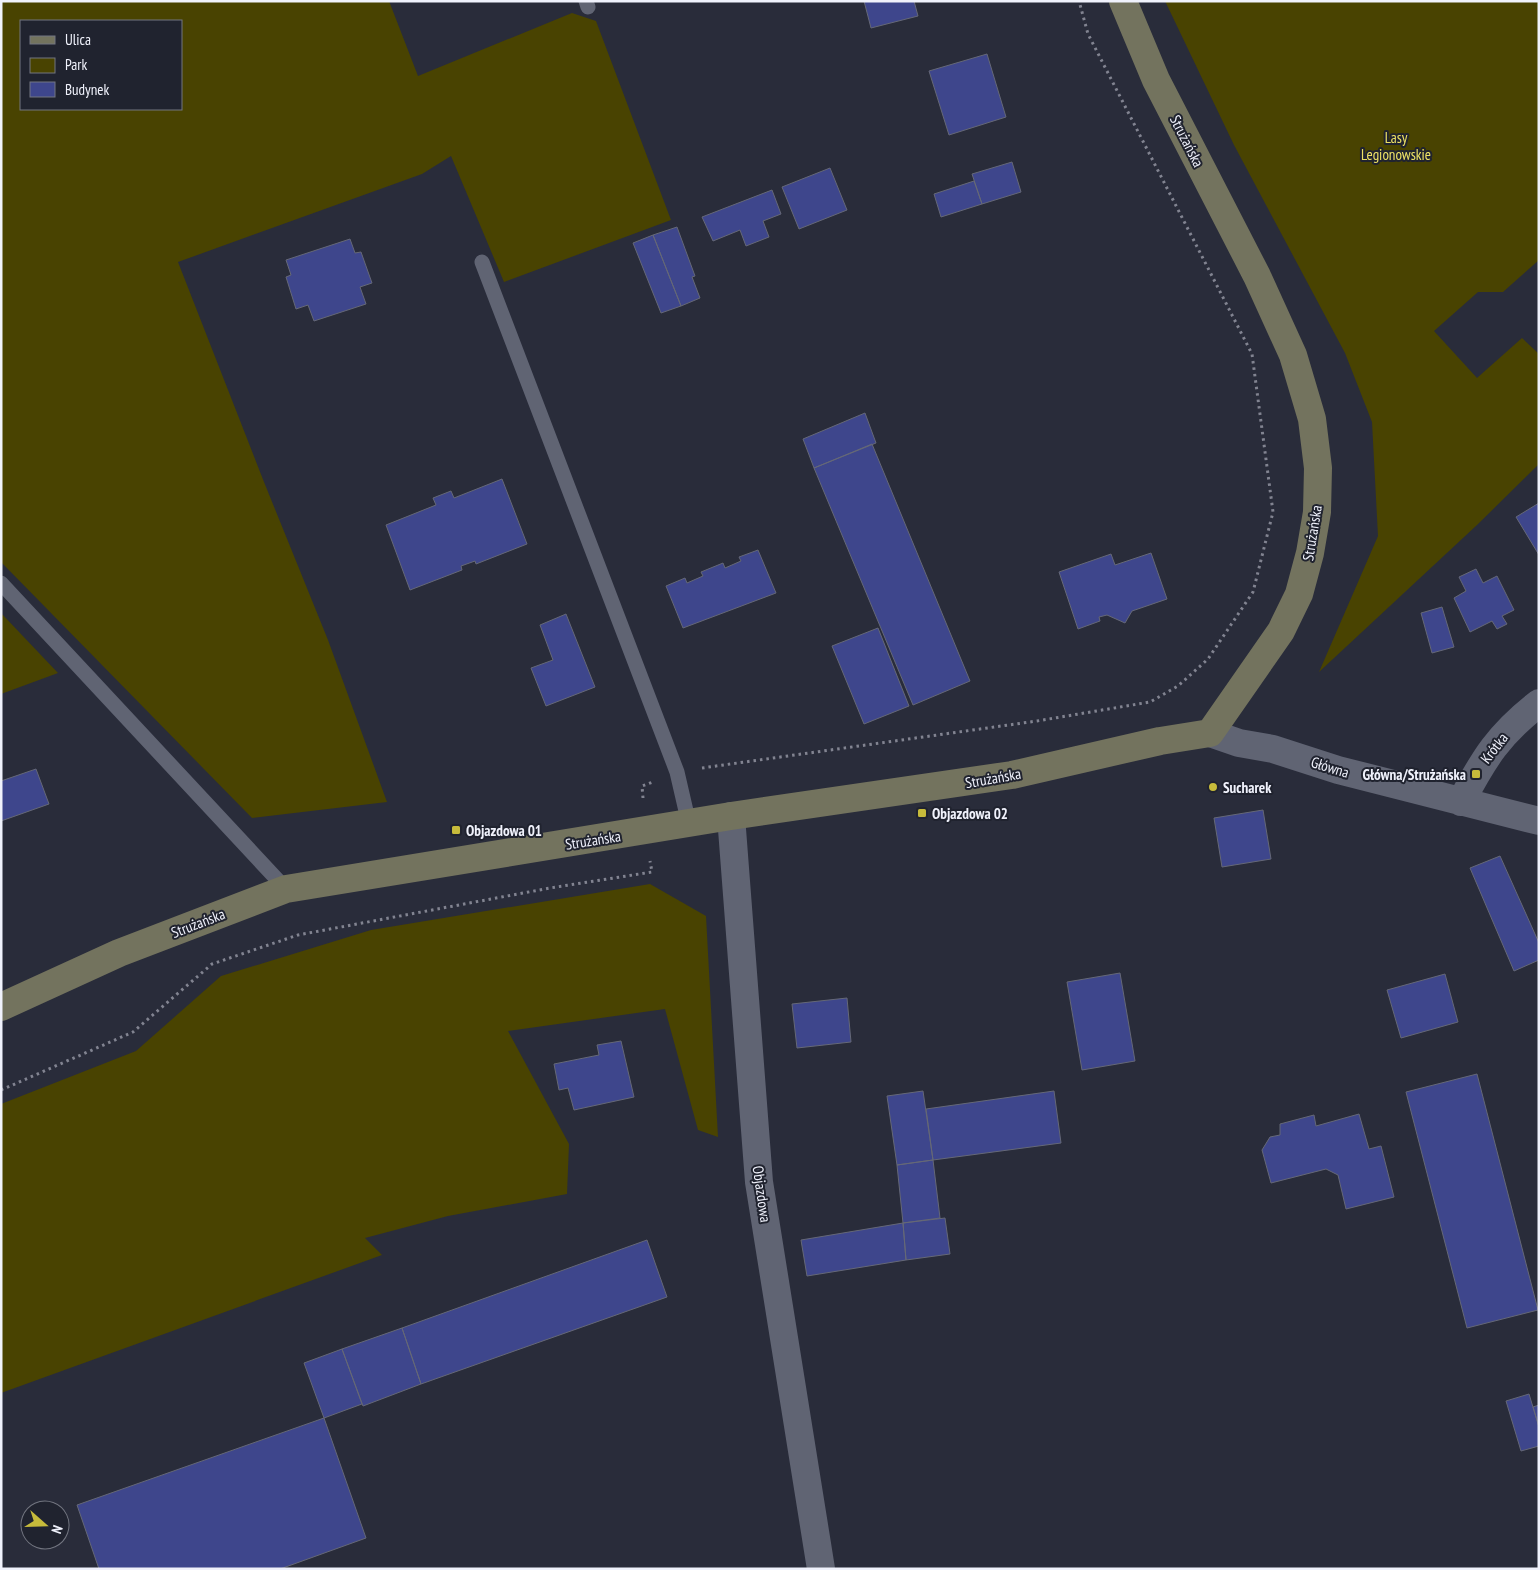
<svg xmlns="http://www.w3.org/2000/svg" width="1540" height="1570" font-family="'PT Sans Narrow',sans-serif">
  <rect width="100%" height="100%" fill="#292c3a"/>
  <path fill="#494301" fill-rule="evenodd" d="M1,1H389L418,76L572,13L596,21L671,220L504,282L451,156L422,174L178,262L264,482L328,640L387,802L252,818L1,562ZM21,21H181V109H21Z
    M1165,1H1539V260L1503,292H1478L1434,331L1477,378L1522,338L1539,354V464L1477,525L1319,672L1378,536L1372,422L1345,353L1234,145Z
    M1,613L58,673L1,694Z
    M650,884L706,916L718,1137L698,1130L665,1009L508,1031L569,1144L567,1194L448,1216L365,1238L382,1255L1,1393V1104L136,1051L221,976L371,930Z"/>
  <path fill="#3e468c" stroke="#656877" d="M864,1H914L918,16L871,28Z
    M987,54L1006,117L949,135L929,71Z
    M1012,162L1021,192L982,204L972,174Z
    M830,168L847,210L799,229L782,187Z
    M974,181L982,204L941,217L934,194Z
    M772,190L781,214L763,221L769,237L746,246L740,230L713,241L702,217Z
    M677,227L695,276L692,277L700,298L681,306L653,235Z
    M653,235L681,306L661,313L633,243Z
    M350,239L355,253L361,252L372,283L360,287L366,304L314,321L308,305L296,309L286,277L291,275L286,260Z
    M865,413L876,443L814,468L803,439Z
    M872,444L970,681L913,705L814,468Z
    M502,479L527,544L476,564L475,561L461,566L462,570L410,590L386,525L436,505L433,498L451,491L454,498Z
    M1539,503V555L1516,517Z
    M758,550L776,593L683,628L666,586L685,578L687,583L703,576L701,572L723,563L725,568L741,561L739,557Z
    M1151,553L1167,599L1132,611L1125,623L1107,615L1099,617L1100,621L1078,629L1059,572L1111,554L1115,565Z
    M1476,569L1483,583L1497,576L1514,610L1502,616L1507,624L1497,629L1492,621L1470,632L1454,598L1466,591L1459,577Z
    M1442,607L1454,647L1432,653L1421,613Z
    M566,614L595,687L546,706L531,668L553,660L540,625Z
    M878,628L909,706L864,724L832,646Z
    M36,769L49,804L1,821V781Z
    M1263,810L1271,859L1222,867L1214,818Z
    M1500,856L1539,943V960L1514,971L1470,868Z
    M1120,973L1135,1061L1082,1070L1067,982Z
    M1445,974L1458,1022L1401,1038L1387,990Z
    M847,998L851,1042L797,1048L792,1004Z
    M621,1041L634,1097L574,1110L568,1088L559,1090L554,1064L599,1055L597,1045Z
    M1477,1074L1538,1310L1467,1328L1406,1092Z
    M923,1091L933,1160L897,1165L887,1096Z
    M1054,1091L1061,1143L933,1160L926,1109Z
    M1359,1114L1369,1149L1381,1146L1394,1197L1346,1209L1338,1175L1326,1169L1271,1183L1262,1150L1270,1137L1280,1135V1124L1314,1115L1316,1126Z
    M933,1160L940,1218L903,1223L897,1165Z
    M945,1218L950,1254L906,1260L903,1223Z
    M903,1223L906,1260L807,1276L801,1240Z
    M647,1240L667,1297L421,1384L402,1328Z
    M402,1328L421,1384L363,1406L342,1349Z
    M342,1349L362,1404L324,1418L304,1363Z
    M1529,1394L1539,1427V1446L1521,1451L1506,1401Z
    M1539,1405V1427L1533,1407Z
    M324,1418L366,1538L280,1569H99L77,1505Z"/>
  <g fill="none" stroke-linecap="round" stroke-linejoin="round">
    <path stroke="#828491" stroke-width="3" stroke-dasharray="2.5 4" stroke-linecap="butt" d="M702,768L1037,721L1150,702L1178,686L1208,659L1253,592L1273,512L1252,354L1088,34L1079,1
      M643,798L642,786L653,782
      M1,1090L133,1032L212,964L298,935L550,888L652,872L650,861"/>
    <path stroke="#606473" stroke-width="15" d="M586,1L588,7
      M482,262L677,772L689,824
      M1,583L286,889"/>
    <path stroke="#606473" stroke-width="28" d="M1210,733L1239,743L1273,749L1338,770L1539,821
      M1461,802C1484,758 1499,734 1539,703
      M731,816L759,1182L821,1569"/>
    <path stroke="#73735e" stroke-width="28" d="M1,1007L119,953L286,889L731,816L1012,775L1160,741L1210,733L1281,631L1299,594L1310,553L1317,512L1318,468L1312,419L1293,355L1257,276L1156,80L1123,1"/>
  </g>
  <g fill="#c7bb3b" stroke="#20232f" stroke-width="2">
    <rect x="1471" y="769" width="10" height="10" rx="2.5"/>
    <circle cx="1213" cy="787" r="5"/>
    <rect x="917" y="808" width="10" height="10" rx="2.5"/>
    <rect x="451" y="825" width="10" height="10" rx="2.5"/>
  </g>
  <g text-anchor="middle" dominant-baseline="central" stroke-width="4" stroke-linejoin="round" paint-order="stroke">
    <g font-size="15" fill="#ede165" stroke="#20232f">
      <text x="1396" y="137">Lasy<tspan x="1396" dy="17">Legionowskie</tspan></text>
    </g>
    <g font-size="15" fill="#f0f2fc" stroke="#20232f">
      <text transform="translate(1187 141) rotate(63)">Strużańska</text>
      <text transform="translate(1312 533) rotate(-81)">Strużańska</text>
      <text transform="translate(1494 748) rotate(-52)">Krótka</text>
      <text transform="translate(1330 767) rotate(17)">Główna</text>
      <text transform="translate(993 778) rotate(-10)">Strużańska</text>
      <text transform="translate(593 840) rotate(-9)">Strużańska</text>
      <text transform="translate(198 923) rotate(-21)">Strużańska</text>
      <text transform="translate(762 1194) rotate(82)">Objazdowa</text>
    </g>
    <g font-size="15" font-weight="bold" fill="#f0f2fc" stroke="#20232f" text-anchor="start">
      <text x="1466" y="774" text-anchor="end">Główna/Strużańska</text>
      <text x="1223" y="787">Sucharek</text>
      <text x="932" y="813">Objazdowa 02</text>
      <text x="466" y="830">Objazdowa 01</text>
    </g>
  </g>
  <rect width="1540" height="1570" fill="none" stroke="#f0f2fc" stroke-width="5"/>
  <rect x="20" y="20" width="162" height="90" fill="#20232f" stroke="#737681"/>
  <rect x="30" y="36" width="25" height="8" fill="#73735e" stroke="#737681"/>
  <text x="65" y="45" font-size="15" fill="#f0f2fc">Ulica</text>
  <rect x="30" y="58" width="25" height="15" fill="#494301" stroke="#737681"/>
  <text x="65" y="70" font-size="15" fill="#f0f2fc">Park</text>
  <rect x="30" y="82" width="25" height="15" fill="#3e468c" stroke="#737681"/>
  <text x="65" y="95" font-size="15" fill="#f0f2fc">Budynek</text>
  <g transform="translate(45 1525) rotate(110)"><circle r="24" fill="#20232f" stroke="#737681"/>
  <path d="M0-4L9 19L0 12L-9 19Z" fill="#c7bb3b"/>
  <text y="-8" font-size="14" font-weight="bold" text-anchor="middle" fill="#f0f2fc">N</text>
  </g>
</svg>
